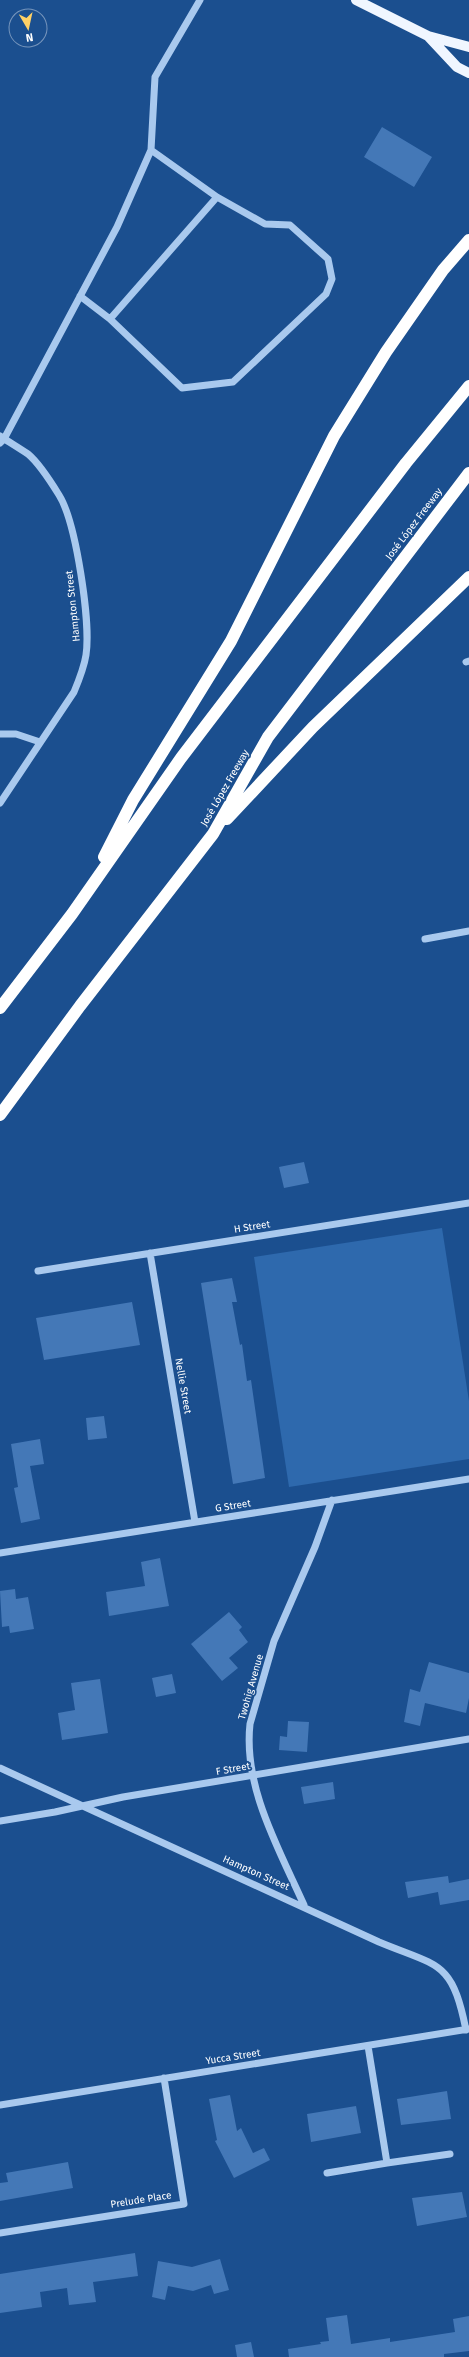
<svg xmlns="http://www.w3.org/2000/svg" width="469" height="2357" font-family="'Fira Sans',sans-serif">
  <rect width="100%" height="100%" fill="#1b4f8f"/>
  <path fill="#2e69ad" d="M442,1228L469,1401V1459L289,1487L254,1257Z"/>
  <path fill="#4478b7" d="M382,127L432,157L414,187L364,157Z
    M304,1162L309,1183L284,1188L279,1167Z
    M232,1278L237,1302H232L240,1345L242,1344L247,1381L251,1380L265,1478L233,1484L201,1283Z
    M132,1302L140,1345L44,1360L36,1318Z
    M104,1416L107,1438L88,1440L86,1418Z
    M40,1439L44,1464L30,1466L40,1519L21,1523L14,1488L18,1487L11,1444Z
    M160,1558L169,1606L109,1616L106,1592L145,1586L141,1562Z
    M15,1589L16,1599L28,1597L34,1629L10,1633L9,1626L2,1627L0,1591Z
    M229,1612L242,1627L239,1630L248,1642L229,1658L238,1668L222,1681L191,1644Z
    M429,1662L469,1673V1698L466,1713L425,1703L420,1726L404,1722L410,1689L420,1692Z
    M172,1674L176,1693L156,1697L152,1678Z
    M100,1679L108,1733L62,1740L58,1713L75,1710L71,1683Z
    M288,1721L309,1722L307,1752L279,1750L280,1736L287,1737Z
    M333,1782L335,1799L304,1804L301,1787Z
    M448,1876L449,1883L469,1879V1900L440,1905L438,1892L408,1898L405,1882Z
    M447,2091L451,2119L401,2125L397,2099Z
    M230,2095L237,2131L241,2128L253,2153L264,2148L270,2160L234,2178L215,2141L217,2140L209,2099Z
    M356,2106L361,2133L311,2142L307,2114Z
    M68,2162L73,2188L0,2201V2183L8,2182L6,2173Z
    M462,2192L467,2217L417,2226L412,2198Z
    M135,2253L138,2276L93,2282L96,2302L69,2305L67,2288L40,2292L42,2307L0,2313V2274Z
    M220,2259L229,2290L214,2294L211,2285L193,2291L168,2286L165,2300L152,2297L158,2261L192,2267Z
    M347,2315L351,2344L390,2338V2342L455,2332L453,2319L469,2316V2351L444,2354V2357H289L288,2349L321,2344L320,2342L329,2341L326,2318Z
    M251,2342L254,2357H237L235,2345Z"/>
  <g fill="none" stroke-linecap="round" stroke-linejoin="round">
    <path stroke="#a9c9ee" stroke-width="7" d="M80,296L110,319L217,197L151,150
      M110,319L182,388L233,382L326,294L332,279L328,259L290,225L265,224L217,197
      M0,436C9,442 19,448 28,454C40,464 51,482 59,495C76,522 91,623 86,655C84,668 79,680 74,692L0,803
      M0,443L4,439L117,227L151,150L155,77L200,0
      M466,662L469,661
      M0,734H16L40,742
      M425,939L469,931
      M150,1253L195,1522
      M38,1271L469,1203
      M0,1553L469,1479
      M0,1768L379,1942C439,1967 452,1960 466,2030
      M0,1821L55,1812L123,1797L469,1739
      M304,1905C279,1849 243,1787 250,1724L274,1641L315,1547L332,1500
      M0,2105L469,2029
      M387,2163L450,2154
      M327,2173L387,2163L368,2046
      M0,2233L184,2204L164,2078"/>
    <path stroke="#f0f6ff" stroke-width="10" d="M356,0L428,36L469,47
      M428,36L457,67L469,73"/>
    <path stroke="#fff" stroke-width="12" d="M227,819L313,727L469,577
      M104,857L133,800L231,641L334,436L386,352L443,270L469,240
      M0,1008L72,914L181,758L406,463L469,386
      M0,1115L80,1006L213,834L268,737L469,473"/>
  </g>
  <g text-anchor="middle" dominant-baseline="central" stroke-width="3.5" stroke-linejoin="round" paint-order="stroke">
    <g font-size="10" fill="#fff" stroke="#1b4f8f">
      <text transform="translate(414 524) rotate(-53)">José López Freeway</text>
      <text transform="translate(73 606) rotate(-96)">Hampton Street</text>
      <text transform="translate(225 788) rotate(-60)">José López Freeway</text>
      <text transform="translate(252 1227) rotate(-9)">H Street</text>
      <text transform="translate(183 1386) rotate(80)">Nellie Street</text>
      <text transform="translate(233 1506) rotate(-9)">G Street</text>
      <text transform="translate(251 1687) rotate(-74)">Twohig Avenue</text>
      <text transform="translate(233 1769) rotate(-10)">F Street</text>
      <text transform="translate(256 1873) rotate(24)">Hampton Street</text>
      <text transform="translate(233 2057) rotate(-9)">Yucca Street</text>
      <text transform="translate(141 2200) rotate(-9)">Prelude Place</text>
    </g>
  </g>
  <g transform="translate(28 28) rotate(171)"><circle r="19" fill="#1b4f8f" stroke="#7695bc"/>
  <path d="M0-3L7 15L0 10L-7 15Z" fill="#ffd166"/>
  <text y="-6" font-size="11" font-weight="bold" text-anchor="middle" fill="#ffffff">N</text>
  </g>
</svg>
